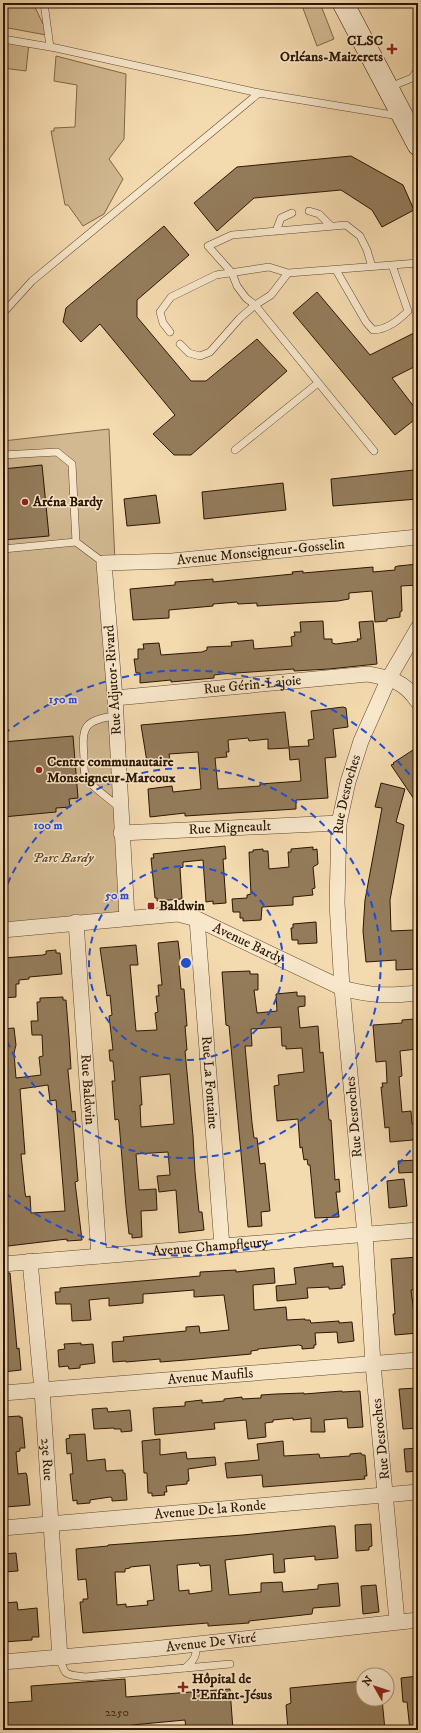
<svg xmlns="http://www.w3.org/2000/svg" width="421" height="1733" font-family="'IM FELL DW Pica',serif">
  <rect width="100%" height="100%" fill="#f4daaf"/>
  <filter id="stains"><feTurbulence type="fractalNoise" baseFrequency=".005" numOctaves="4"/><feColorMatrix values="0 0 0 0 .2 0 0 0 0 .09 0 0 0 0 .02 0 0 0 .5 -.17"/></filter>
  <radialGradient id="worn" r=".72"><stop offset=".6" stop-color="#630" stop-opacity="0"/><stop offset="1" stop-color="#630" stop-opacity=".3"/></radialGradient>
  <path fill="#d2b991" stroke="#7f6848" d="M3,3H33L43,24L49,28L46,35L3,27Z
    M301,3H320L334,39L317,46Z
    M3,41L29,43L26,71L3,68Z
    M56,56L126,74L124,139L109,159L123,179L104,214L83,226L68,205H65L51,131H54V128L75,127L77,85L54,81Z
    M109,429L115,562L104,563L127,918L3,930V441Z"/>
  <path fill="#947c5b" stroke="#2c1600" fill-rule="evenodd" d="M351,156L403,185L414,210L382,227L372,210L341,190L254,198L217,231L194,203L237,167Z
    M164,226L189,255L137,300V317L191,381H206L257,339L287,371L191,455H174L153,434L175,415L100,324L81,342L63,322L66,308Z
    M317,292L370,355L418,331V365L392,378L418,412V417L395,435L293,313Z
    M42,465L49,536L3,540V469Z
    M414,470L417,499L333,506L331,479Z
    M283,483L286,510L204,519L202,492Z
    M156,495L160,523L127,526L124,499Z
    M418,564V585L401,586L402,611L400,612V617L387,619V621L375,622L372,591L349,593V599L338,601L257,606V603L238,604L237,602L213,604V606L169,610V618L133,620L130,589L175,585V582L213,579V582L293,574L292,572L303,571V573L373,567V572L395,570V567L398,566Z
    M323,621L324,639H332V643L336,644L358,641L357,639H361L359,622L373,621L377,664L329,669L294,671V669L222,674L214,675V678L171,682V680L140,683V673H136L134,659H138V649H144L143,644L159,643L161,655L202,652L207,650V647L232,646L231,642L253,640L254,649L292,646L291,637L295,636L294,632H301L300,622Z
    M343,707L346,708L348,727L333,729L336,757L325,758L328,798L296,800V809L185,816V813L150,817L148,789L172,786L173,792L201,789L198,752L169,754L170,760L147,762L141,725L285,712L289,747L309,746L308,740L314,739L311,711ZM248,738L249,741L268,739V749L289,748L290,760L299,759L301,781L260,784V786L218,789L215,758L227,757L226,752H229L228,740Z
    M73,736L78,798L69,799L70,807L56,808V812L3,817V742Z
    M413,750L418,758V805L391,765L394,764L393,763Z
    M381,783L405,789L396,822L404,825L390,900L391,931L414,930L416,969L396,970V960L366,962L363,931L365,900L382,808L375,807Z
    M225,846L226,859H223L226,903L213,904V901L206,902L203,860L183,862V867L180,868L182,899L157,901V898H155L151,858H154L153,854Z
    M313,847V850L317,849L318,864L313,867L315,888L312,889L313,895L293,897V905L262,907L261,920L243,921V918H240V912H233L232,899L247,898V895L251,894L249,852H253V850L263,849V851H268L269,869L289,867L288,852H291V849Z
    M316,922L317,943L298,944V940H292L291,928H293V924Z
    M178,941L181,966H179L181,989H184L187,1026H185L187,1050L185,1051L193,1136L195,1172L199,1212H202L204,1230L179,1233L176,1190L159,1192L157,1176L170,1175L168,1152L136,1154L139,1190L156,1189L157,1210L141,1211L142,1237L132,1238V1234H129L126,1207L119,1122L118,1119L115,1120L112,1081H115L113,1061H110L109,1050H113L109,1016L112,1015L110,995L107,996L100,948L136,945L138,965H130L136,1031L157,1030L155,1013L158,1012L156,996H159L158,985H162L158,943ZM170,1074L174,1124L141,1127L140,1105H142L140,1077Z
    M56,950V953H60L62,974L29,977V979L19,980V984H16V997L3,998V958L43,955L46,954V951Z
    M250,971V974H258V990H254L257,1013L277,1011L276,994L297,992V996H305V1006L298,1007L300,1028L318,1026L320,1053L323,1052L329,1120H331L335,1180L339,1179L340,1192H336L339,1217L315,1218L310,1165H308L307,1159L304,1160L302,1147L300,1148L298,1119L277,1121L274,1086L279,1085L278,1075L304,1072L302,1048L286,1049V1046H282L281,1027L251,1029L252,1046H245L252,1123L254,1138H257L260,1164L265,1163L270,1211L261,1212L262,1226L248,1227L229,1026L226,1025L222,972Z
    M63,997V1000H66L69,1037L71,1069H68V1071L72,1112L75,1111L76,1121H73L78,1181L75,1182L82,1240L67,1241V1239L8,1246L5,1213L3,1208V1029L14,1028L16,1045L14,1053L16,1078L41,1075L39,1057L43,1056L42,1035H32L31,1021H38L37,1002H40V998ZM48,1085L50,1101L56,1100L65,1211L31,1213L30,1196L26,1197L25,1193L21,1154H25L20,1089Z
    M415,1019V1022H417L418,1046H416L417,1049L400,1051L402,1076L399,1077L402,1112L411,1111L412,1124H415L416,1138H413V1140L390,1142L389,1127L385,1128L381,1087H383L382,1083H387L386,1061L376,1062L373,1025L402,1023V1020Z
    M418,1160V1172L399,1173L398,1161Z
    M404,1179L407,1206L389,1208L387,1181Z
    M418,1257V1289L411,1290L414,1313H416L417,1317H418V1333L395,1335L393,1314H395L391,1259Z
    M333,1263V1267L343,1266L345,1285H342V1288L331,1289H329V1287L307,1288L308,1298L277,1301L276,1286L296,1284L294,1268Z
    M274,1268L275,1283L253,1285L254,1310L286,1307L287,1320L305,1319V1320H310L311,1323L339,1321V1323L352,1322L354,1341L338,1343L337,1332L315,1333L316,1345H314V1348L302,1349V1346L299,1345L258,1349V1350L251,1351V1354L186,1360L160,1362V1359L126,1362V1361L113,1362L112,1342L124,1341L123,1337L186,1331V1327L199,1326L200,1333L229,1330L224,1295L194,1297V1290L157,1293L143,1294V1303L109,1306V1298L89,1300L91,1320L72,1321L71,1304H56L55,1292H60V1288L200,1276V1272L236,1270V1272Z
    M3,1273H10L17,1349L19,1348L21,1370L3,1372V1345H6L3,1313Z
    M81,1343V1345L93,1344L95,1363L80,1365V1368L69,1369L68,1366L59,1367L58,1350L65,1349L64,1344Z
    M418,1388V1406H416L418,1428L403,1429L399,1389Z
    M342,1391V1392L360,1391L363,1427L348,1428L347,1418L324,1420L325,1432H311V1418L293,1420V1418L273,1420V1422L265,1423L266,1437L248,1439L246,1420L214,1423L215,1429L155,1435L153,1408L185,1406V1402L202,1400V1403L224,1401V1399L242,1397V1399L261,1398V1395L276,1394L304,1393V1394Z
    M107,1408L108,1412L130,1410L132,1431L121,1432V1429H114V1428L94,1429L92,1409Z
    M20,1416V1418L22,1417L25,1448H20V1451L16,1452L18,1474L26,1473L27,1476L30,1505L6,1507L3,1470V1468H6L3,1419L4,1417Z
    M85,1434L87,1461L105,1459L106,1471L123,1470V1473H125L127,1500L112,1501V1498L110,1497L90,1500V1503L77,1504V1500L73,1501L70,1474H73L71,1453L67,1454L66,1439L70,1438L69,1435Z
    M160,1439V1455L186,1452L187,1459L215,1457L216,1465L188,1469L189,1481H187V1484L166,1486L167,1492H164L165,1495L152,1496V1493H148L147,1473H144L142,1441Z
    M283,1441L284,1456L319,1454L320,1458L350,1456V1454L361,1453L362,1455H365L367,1476H364L365,1479L263,1487L262,1475L227,1478L225,1463L259,1460L257,1444Z
    M418,1448V1471L406,1472L404,1449Z
    M371,1524L372,1546L369,1547V1550L356,1551L355,1525Z
    M330,1526H335L338,1558L315,1560V1556L284,1559L285,1572L274,1573L273,1554L225,1560L229,1595L261,1592V1583L282,1582L283,1592L318,1589V1585L338,1583L340,1606L313,1608L312,1614L249,1621V1623L208,1626V1623L83,1633L80,1602H83V1599H88L86,1579L78,1580L76,1549L108,1546V1545L243,1535ZM199,1563L200,1566L210,1565L212,1591L189,1594V1590L179,1591L177,1565ZM150,1565L154,1600L147,1601L148,1605L126,1607V1604L117,1605L115,1572H125V1569L130,1568V1567Z
    M16,1553L18,1571L3,1572V1554Z
    M376,1585L379,1612L363,1614L361,1586Z
    M17,1602L18,1610L37,1608L39,1637H32V1640L3,1642V1603Z
    M418,1676V1730H410L407,1702H403L401,1678Z
    M125,1679L126,1697L230,1689L233,1730H186L185,1720L132,1725L133,1730H3V1703L32,1701L31,1686Z
    M363,1681V1699H382L385,1730H288L286,1705L291,1703L290,1688Z"/>
  <g fill="none" stroke-linecap="round" stroke-linejoin="round">
    <g stroke="#5e472c" stroke-width="8">
      <path id="service" d="M44,3L50,47
        M3,39L56,48L259,93L399,116
        M412,78L418,69
        M390,87L412,78L418,77
        M309,211L319,214L331,226
        M276,231L281,218L292,213
        M372,267L367,250L360,236L346,225L232,235L208,246L232,273L237,286L246,298L255,305L374,451
        M336,270L366,322L373,330C387,330 399,320 408,311L392,265
        M288,273L418,263
        M3,313L32,281L259,93
        M170,332L163,323L160,312L171,297L216,275L269,267L288,273L271,295L255,305L240,318L210,352L200,356L189,353L180,344
        M235,450L318,383
        M3,455L57,452L72,464L76,542L3,549
        M76,542L104,563
        M116,716C82,720 82,728 84,758C84,765 83,774 87,779C94,789 110,799 120,808
        M60,1658C65,1677 66,1674 85,1677L230,1664
        M185,1668C195,1660 197,1655 196,1643"/>
    </g>
    <g stroke="#5e472c" stroke-width="16">
      <g id="minor">
        <path id="s1" d="M115,698L368,674C391,678 405,682 418,702"/>
        <path id="s2" d="M121,833L339,823"/>
        <path id="s3" d="M127,918L115,698L104,563L172,561L418,537"/>
        <path id="s4" d="M197,919L222,1246"/>
        <path id="s5" d="M76,922L99,1256"/>
        <path id="s6" d="M3,930L178,914L197,919L342,988C371,996 388,996 418,993"/>
        <path id="s7" d="M30,1261L42,1390L60,1658"/>
        <path id="s8" d="M3,1264L418,1230"/>
        <path id="s9" d="M3,1393L418,1360"/>
        <path id="s10" d="M3,1528L418,1492"/>
        <path id="s11" d="M397,1621L373,1364L365,1235L342,988L337,903L339,823L348,782L361,741L389,678L418,628"/>
        <path id="s12" d="M3,1662L152,1649L418,1620"/>
      </g>
    </g>
    <g stroke="#2c1600" stroke-width="22">
      <path id="secondary" d="M343,3L418,145"/>
    </g>
    <use href="#service" stroke="#f8e7cb" stroke-width="7"/>
    <use href="#minor" stroke="#f8e7cb" stroke-width="15"/>
    <use href="#secondary" stroke="#f8e7cb" stroke-width="21"/>
  </g>
  <g fill="none" stroke="#1d4ed8" stroke-width="2" stroke-dasharray="7 5">
    <circle cx="186" cy="963" r="97"/>
    <path d="M3 895A195 195 0 1 1 3 1031"/>
    <path d="M418 1141A292 292 0 0 1 4 1192M4 734A292 292 0 0 1 418 785"/>
  </g>
  <g fill="#8f2418" stroke="#f8e7cb" stroke-width="1.5">
    <path d="M390 43h4v4h4v4h-4v4h-4v-4h-4v-4h4z"/>
    <circle cx="25" cy="502" r="4"/>
    <circle cx="39" cy="770" r="4"/>
    <rect x="147" y="902" width="8" height="8" rx="2"/>
    <path d="M181 1681h4v4h4v4h-4v4h-4v-4h-4v-4h4z"/>
  </g>
  <g text-anchor="middle" dominant-baseline="central" stroke-width="3" stroke-linejoin="round" paint-order="stroke">
    <g font-size="12" fill="#463017">
      <text x="117" y="1712">2250</text>
    </g>
    <g font-size="14" font-weight="bold" fill="#2c1600" stroke="#f8e7cb" text-anchor="start">
      <text x="383" y="41" text-anchor="end">CLSC<tspan x="383" dy="16">Orléans-Maizerets</tspan></text>
      <text x="33" y="502">Aréna Bardy</text>
      <text x="47" y="762">Centre communautaire<tspan x="47" dy="16">Monseigneur-Marcoux</tspan></text>
      <text x="159" y="906">Baldwin</text>
      <text x="192" y="1679">Hôpital de<tspan x="192" dy="16">l'Enfant-Jésus</tspan></text>
    </g>
    <g font-size="14" fill="#2c1600" stroke="#f8e7cb">
      <text stroke="none"><textPath href="#s3" startOffset="513">Avenue Monseigneur-Gosselin</textPath></text>
      <text transform="translate(113 680) rotate(-94)">Rue Adjutor-Rivard</text>
      <text stroke="none"><textPath href="#s1" startOffset="138">Rue Gérin-Lajoie</textPath></text>
      <text stroke="none"><textPath href="#s11" startOffset="830">Rue Desroches</textPath></text>
      <text stroke="none"><textPath href="#s2" startOffset="109">Rue Migneault</textPath></text>
      <text stroke="none"><textPath href="#s6" startOffset="252">Avenue Bardy</textPath></text>
      <text stroke="none"><textPath href="#s4" startOffset="164">Rue La Fontaine</textPath></text>
      <text stroke="none"><textPath href="#s5" startOffset="168">Rue Baldwin</textPath></text>
      <text transform="translate(354 1117) rotate(-95)">Rue Desroches</text>
      <text stroke="none"><textPath href="#s8" startOffset="208">Avenue Champfleury</textPath></text>
      <text stroke="none"><textPath href="#s9" startOffset="208">Avenue Maufils</textPath></text>
      <text transform="translate(381 1439) rotate(-96)">Rue Desroches</text>
      <text stroke="none"><textPath href="#s7" startOffset="199">23e Rue</textPath></text>
      <text stroke="none"><textPath href="#s10" startOffset="208">Avenue De la Ronde</textPath></text>
      <text stroke="none"><textPath href="#s12" startOffset="209">Avenue De Vitré</textPath></text>
    </g>
    <g font-size="14" font-style="italic" fill="#5e472c" stroke="#f8e7cb">
      <text x="63" y="858">Parc Bardy</text>
    </g>
  </g>
  <circle cx="186" cy="963" r="6" fill="#1d4ed8" stroke="#f8e7cb" stroke-width="2"/>
  <g font-size="12" text-anchor="middle" font-weight="bold" fill="#1d4ed8" stroke="#f8e7cb" stroke-width="3" stroke-linejoin="round" paint-order="stroke">
    <text x="63" y="703">150 m</text>
    <text x="48" y="829">100 m</text>
    <text x="117" y="899">50 m</text>
  </g>
  <rect width="421" height="1733" fill="none" stroke="#f4daaf" stroke-width="16"/>
  <rect x="4" y="4" width="413" height="1725" fill="none" stroke="#2c1600" stroke-width="2"/>
  <rect x="8" y="8" width="405" height="1717" fill="none" stroke="#2c1600"/>
  <g transform="translate(375 1687) rotate(309)"><circle r="19" fill="#f8e7cb" stroke="#a6937a"/>
  <path d="M0-3L7 15L0 10L-7 15Z" fill="#8f2418"/>
  <text y="-6" font-size="11" font-weight="bold" text-anchor="middle" fill="#2c1600">N</text>
  </g>
  <rect width="100%" height="100%" filter="url(#stains)"/>
  <rect width="100%" height="100%" fill="url(#worn)"/>
</svg>
